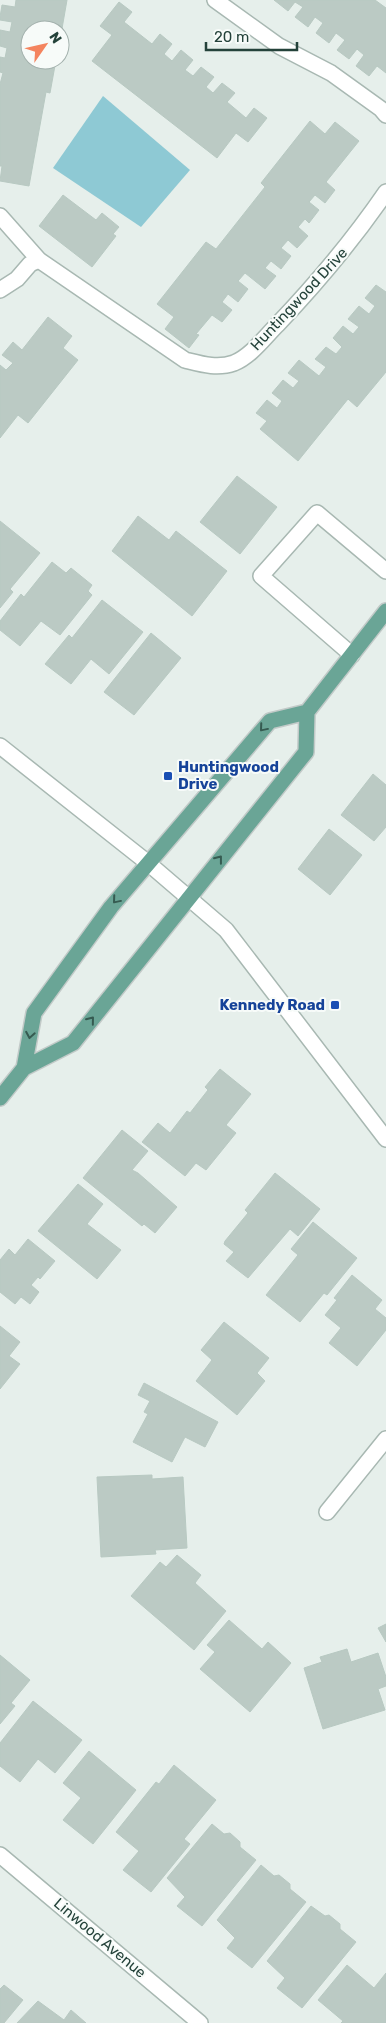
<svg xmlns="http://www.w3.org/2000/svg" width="386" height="2023" font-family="Rubik,sans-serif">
  <rect width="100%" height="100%" fill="#e6efeb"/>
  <path fill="#8ec9d4" d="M103,96L190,170L141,227L53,168Z"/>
  <path fill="#bbcac4" stroke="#b8c9c2" d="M16,0H67L60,40V30H30V60H56L50,93L46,92L29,186L0,181L2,166H0V84L3,73L0,72V57L5,58L7,48L0,46V30L10,32L12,22L0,20V17L2,5L15,7Z
    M274,0H375L386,8V73L377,66L369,76L356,66L364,55L357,49L349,59L337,50L345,40L336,33L329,43L316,33L323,23L315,17L308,27L295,17L303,7L295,2L288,11Z
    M119,2L132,12L124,22L152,44L160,34L172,44L164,54L172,61L181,50L193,60L185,70L193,76L201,67L214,77L206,87L213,93L222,83L235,93L227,102L246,118L254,108L267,118L248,142L236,133L217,158L92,61L112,35L100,26Z
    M310,121L325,134L335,122L359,141L326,182L335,190L325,203L315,195L309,202L319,210L309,223L305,219L298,227L308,236L297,248L288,240L281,248L291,256L281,269L271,261L265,268L276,276L265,289L245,273L238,281L248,289L238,302L228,294L222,302L232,310L222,322L212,315L196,334L199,335L189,348L165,329L174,317L157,304L206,242L216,249L265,187L261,183Z
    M63,195L96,220L102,213L119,227L113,234L116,236L92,267L39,226Z
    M376,285L386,292V372L357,407L348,399L298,461L260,429L267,421L256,413L267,400L277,408L282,401L272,393L283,380L293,388L299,381L288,373L299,360L319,376L326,367L315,359L326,347L336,354L342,347L333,338L343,326L353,334L359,327L348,319L359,306L369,314L375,306L365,298Z
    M48,317L72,336L63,348L78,360L28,423L18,415L0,438V365L6,370L13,363L2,355L13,342L22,350Z
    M237,476L277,507L240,554L200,522Z
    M138,516L169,540L176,531L227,571L192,616L112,551Z
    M0,521L40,553L10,589L13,592L0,608Z
    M52,562L66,573L71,568L92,585L88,591L92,595L60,635L41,621L20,646L0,630V621L21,594L24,597Z
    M102,600L143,632L109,674L91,659L71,684L45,664L69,635L72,638Z
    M151,633L181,658L134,715L104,692Z
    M373,774L386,785V827L374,841L341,815Z
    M329,829L362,855L330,895L298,869Z
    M220,1069L251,1094L226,1125L236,1133L206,1170L196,1163L185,1176L142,1142L158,1123L170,1133L187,1111L190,1113L208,1090L205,1087Z
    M122,1130L148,1151L132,1170L138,1173L177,1207L155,1233L144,1224L142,1226L83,1178Z
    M275,1173L320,1209L298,1236L290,1229L248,1278L226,1261L234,1252L224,1244L225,1241L248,1213L245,1210Z
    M78,1184L103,1204L87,1224L121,1250L97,1279L38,1231Z
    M313,1222L357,1258L327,1295L324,1293L300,1322L266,1295L298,1255L291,1249Z
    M28,1239L55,1261L40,1279L38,1277L31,1285L39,1292L30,1304L21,1297L15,1304L0,1292V1260L9,1249L15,1255Z
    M352,1275L382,1300L375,1309L386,1318V1330L357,1366L329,1343L341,1328L325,1315L337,1300L334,1298Z
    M224,1322L269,1358L257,1373L265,1381L237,1415L196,1381L212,1360L201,1350Z
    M0,1326L20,1342L9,1356L20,1364L0,1389Z
    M144,1383L218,1422L205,1447L185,1437L172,1462L133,1442L148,1414L144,1412L150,1401L138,1395Z
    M152,1475V1479L183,1477L187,1548L155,1550L156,1554L101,1557L97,1477Z
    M177,1555L201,1575L195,1583L226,1611L194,1650L131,1596L160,1562L166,1567Z
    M229,1620L262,1649L268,1642L291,1663L250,1712L200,1669L215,1652L207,1645Z
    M386,1624V1642L378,1628Z
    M347,1649L351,1662L378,1653L386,1677V1686L378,1689L385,1710L323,1729L304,1668L322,1662L320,1657Z
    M0,1655L30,1680L11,1703L15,1706L0,1724Z
    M33,1701L82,1740L55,1773L38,1759L20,1782L0,1766V1743Z
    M89,1751L136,1790L93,1844L63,1820L81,1798L63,1783Z
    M174,1765L216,1800L184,1839L190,1844L151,1892L123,1870L139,1851L116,1832L156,1782L159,1784Z
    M212,1824L224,1834L230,1833L240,1842V1847L256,1860L202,1926L177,1906L185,1897L167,1878Z
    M261,1865L274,1876L279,1875L290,1884V1889L306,1902L252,1968L227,1948L235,1938L217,1920Z
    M311,1906L325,1916L329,1915L340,1924V1929L356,1942L302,2008L277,1988L285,1978L267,1961Z
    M347,1965L374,1988L386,1973V2023H341L343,2021L318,2000Z
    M4,1985L23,2000L4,2023H0V1989Z
    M38,2001L64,2020L71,2010L86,2023H17Z"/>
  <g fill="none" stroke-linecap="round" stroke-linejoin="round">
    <g stroke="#a8b8b2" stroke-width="18">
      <path id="minor" d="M215,0L279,46L331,73L381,109L386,115
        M0,216L39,260L185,360C201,364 217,369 234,363C251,356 264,338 277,325C317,283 353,240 386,192
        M0,290L17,279L30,264L39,260
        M352,655L261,576L317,513L386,571
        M0,746L148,863L226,930L386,1139
        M327,1512L386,1439
        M0,1855L200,2023"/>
    </g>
    <g stroke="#c2cac8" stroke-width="18">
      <path id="major" d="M24,1068L34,1013L111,907L270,721L307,712
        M0,1098L24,1068L73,1043L306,752L307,712L386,611"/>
    </g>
    <use href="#minor" stroke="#fff" stroke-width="15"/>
    <use href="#major" stroke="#6aa596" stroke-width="15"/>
  </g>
  <defs><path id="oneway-chevron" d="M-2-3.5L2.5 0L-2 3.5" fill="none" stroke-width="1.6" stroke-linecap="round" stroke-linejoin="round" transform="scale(1.25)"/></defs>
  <g stroke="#365b51">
    <use href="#oneway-chevron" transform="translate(263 728) rotate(130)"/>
    <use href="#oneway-chevron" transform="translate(219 859) rotate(-52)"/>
    <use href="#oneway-chevron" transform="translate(116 900) rotate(130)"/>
    <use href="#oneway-chevron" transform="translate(91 1020) rotate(-51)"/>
    <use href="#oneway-chevron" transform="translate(30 1035) rotate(100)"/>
  </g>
  <g fill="#1a4fb4" stroke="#f7fbf9" stroke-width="2">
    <rect x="163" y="771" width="10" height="10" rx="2.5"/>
    <rect x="330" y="1000" width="10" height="10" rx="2.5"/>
  </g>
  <g text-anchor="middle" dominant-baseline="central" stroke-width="4" stroke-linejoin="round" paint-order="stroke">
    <g font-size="15" fill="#24423a" stroke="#f7fbf9">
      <text transform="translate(299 299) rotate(-47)">Huntingwood Drive</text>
      <text transform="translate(100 1938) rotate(40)">Linwood Avenue</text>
    </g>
    <g font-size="15" font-weight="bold" fill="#164399" stroke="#f7fbf9" text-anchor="start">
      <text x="178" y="767">Huntingwood<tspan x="178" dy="17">Drive</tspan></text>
      <text x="325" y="1005" text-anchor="end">Kennedy Road</text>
    </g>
  </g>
  <g transform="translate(45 45) rotate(56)"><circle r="24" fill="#f7fbf9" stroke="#a3b1ad"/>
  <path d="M0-4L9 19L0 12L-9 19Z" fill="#f4845f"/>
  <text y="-8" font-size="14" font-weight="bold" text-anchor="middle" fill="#24423a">N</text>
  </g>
  <path d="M206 42v8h91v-8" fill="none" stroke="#24423a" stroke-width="2.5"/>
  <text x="214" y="42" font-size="15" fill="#24423a" stroke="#f7fbf9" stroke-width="4" paint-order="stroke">20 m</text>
</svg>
